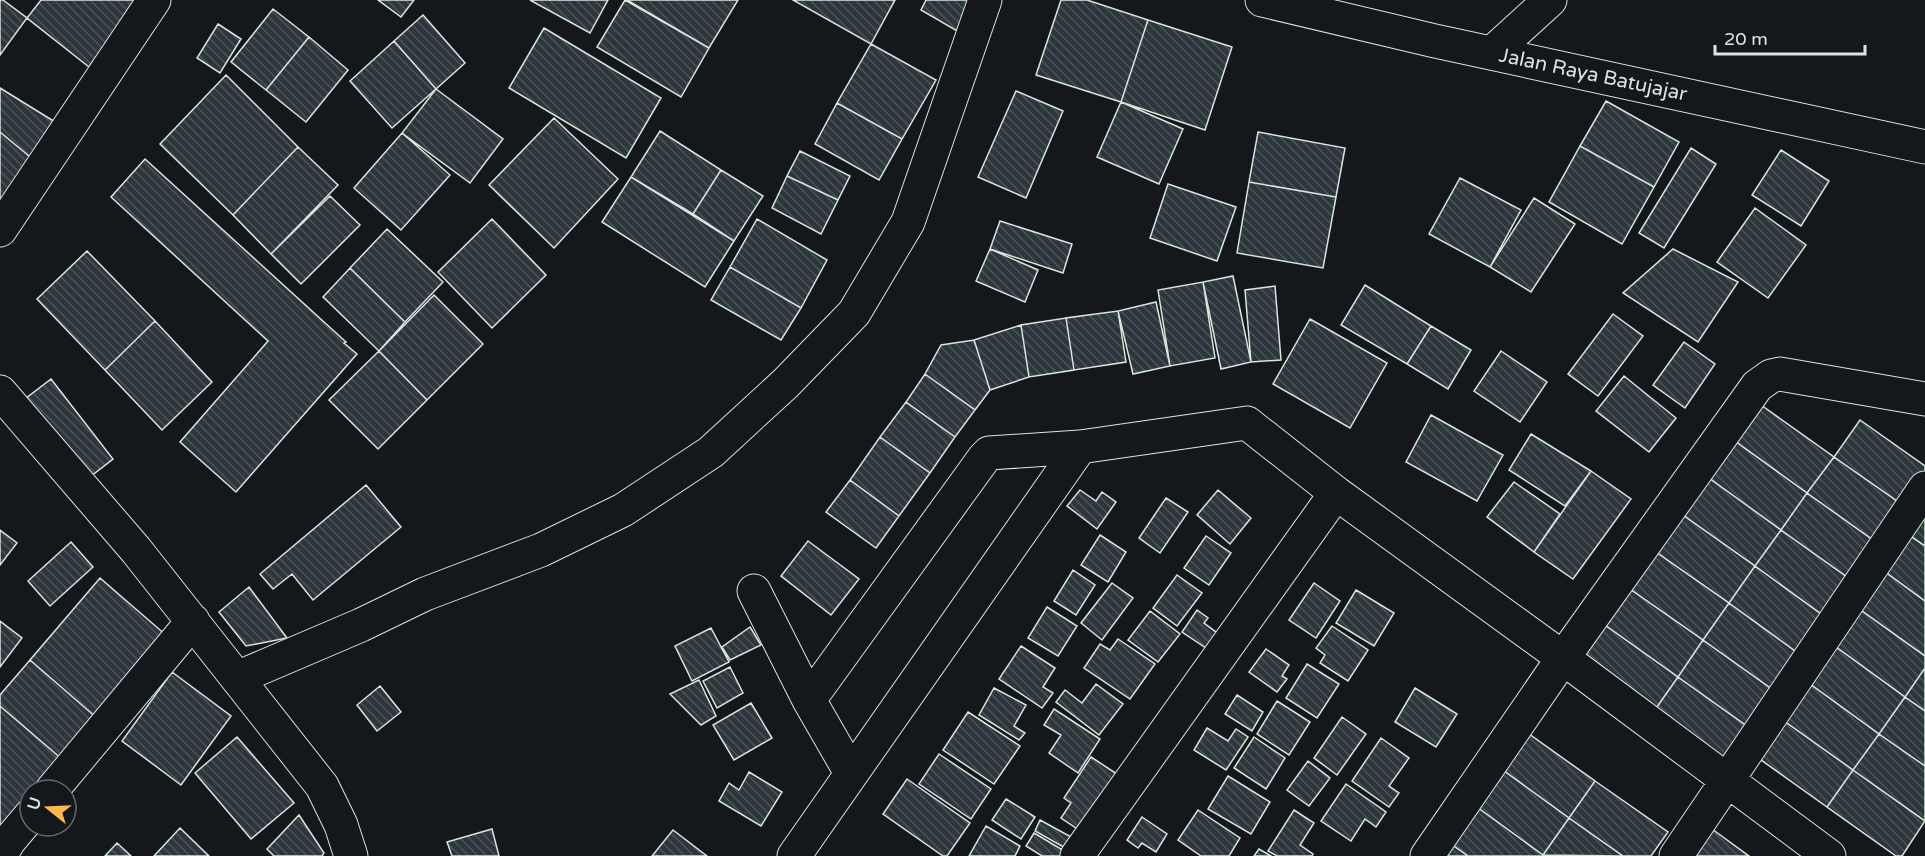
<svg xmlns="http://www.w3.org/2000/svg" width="1925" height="856" font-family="'Varela Round',sans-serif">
  <defs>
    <pattern id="building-back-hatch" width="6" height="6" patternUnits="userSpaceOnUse" patternTransform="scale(1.5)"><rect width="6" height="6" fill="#2c363c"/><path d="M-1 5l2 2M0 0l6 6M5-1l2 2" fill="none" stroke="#4a5358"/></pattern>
  </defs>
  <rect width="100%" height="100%" fill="#14181c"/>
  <path fill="url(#building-back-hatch)" stroke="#d8e6dc" stroke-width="1.5" d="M0,0H3L27,18L0,55Z
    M41,0H137L89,67L27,18Z
    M378,0H414L401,17Z
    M530,0H608L590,33Z
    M625,0L709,48L681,97L597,47Z
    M627,0H738L709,48Z
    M793,0H895L871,44Z
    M926,0H983L964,35L921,10Z
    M1061,0H1087L1148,20L1121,102L1036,75Z
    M273,9L309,37L266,90L231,62Z
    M423,15L465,63L436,89L394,41Z
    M1148,20L1232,47L1205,130L1121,102Z
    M218,24L241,39L220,73L197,58Z
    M544,28L661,98L626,158L509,88Z
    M309,37L348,70L306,122L266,90Z
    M394,41L436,89L392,128L350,81Z
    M871,44L936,80L902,139L837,103Z
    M226,75L298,147L233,215L160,144Z
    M0,88L60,125L35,161L0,132Z
    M436,89L503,139L470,183L402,133Z
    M1016,91L1063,111L1026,198L978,177Z
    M1606,101L1679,142L1654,187L1580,146Z
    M1121,102L1183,129L1159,184L1097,157Z
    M837,103L902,139L879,180L815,144Z
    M554,118L618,179L554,248L489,185Z
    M660,131L721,170L693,214L631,177Z
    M0,132L35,161L0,203Z
    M1258,132L1345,148L1336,197L1249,182Z
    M402,133L450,175L401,230L354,188Z
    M1580,146L1654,187L1622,244L1549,202Z
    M298,147L338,185L271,254L233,215Z
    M1691,148L1716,164L1664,248L1639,233Z
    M1781,150L1829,181L1801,226L1752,195Z
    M800,151L850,176L838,200L787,176Z
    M145,159L346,342L344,343L357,354L236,492L180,442L268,341L111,197Z
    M721,170L763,196L734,241L693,214Z
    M787,176L838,200L821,234L772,208Z
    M631,177L734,241L705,287L602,222Z
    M1460,178L1521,210L1490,267L1429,234Z
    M1249,182L1336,197L1323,268L1237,253Z
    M1168,184L1236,207L1217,261L1150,238Z
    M330,196L360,225L301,284L271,254Z
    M1534,198L1575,224L1531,292L1490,267Z
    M1755,208L1806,245L1768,298L1717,262Z
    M492,219L546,275L492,328L438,272Z
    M757,219L827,260L801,308L730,267Z
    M1000,221L1072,244L1063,273L990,249Z
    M387,229L443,282L405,322L350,268Z
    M990,249L1038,270L1025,302L976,281Z
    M1673,249L1738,282L1698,342L1623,293Z
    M87,251L155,321L105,370L37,299Z
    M730,267L801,308L781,340L711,300Z
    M350,268L405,322L379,351L323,297Z
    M1233,276L1251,362L1221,369L1203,282Z
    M1203,282L1215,358L1170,366L1158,290Z
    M1365,285L1431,326L1407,364L1341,325Z
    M1275,286L1281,360L1251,362L1245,290Z
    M434,295L483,344L427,400L379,351Z
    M1156,302L1170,366L1133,374L1118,311Z
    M1118,311L1126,362L1074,370L1066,318Z
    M1613,314L1643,336L1598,396L1568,374Z
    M1066,318L1074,370L1029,377L1021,325Z
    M1310,319L1387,363L1350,428L1273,384Z
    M155,321L212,382L162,430L105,370Z
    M1021,325L1029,377L990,390L974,340Z
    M1431,326L1471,350L1448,389L1407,364Z
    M974,340L990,390L975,410L925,374L941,345Z
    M1684,342L1715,364L1685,408L1653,385Z
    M379,351L427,400L378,449L329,400Z
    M1501,351L1547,382L1520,422L1474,391Z
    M925,374L975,410L955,437L906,402Z
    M1624,376L1676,418L1649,452L1596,411Z
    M51,379L113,459L86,480L25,399Z
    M906,402L955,437L930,473L880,437Z
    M1761,405L1834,457L1807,493L1735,441Z
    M1431,415L1503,455L1477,501L1406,462Z
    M1860,420L1925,466V482L1907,508L1834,457Z
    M1531,434L1591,471L1565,506L1509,470Z
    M880,437L930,473L899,516L850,480Z
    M1735,441L1807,493L1781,530L1709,478Z
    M1834,457L1907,508L1880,545L1807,493Z
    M1591,471L1631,499L1573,579L1534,552Z
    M1709,478L1781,530L1755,566L1683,515Z
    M850,480L899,516L876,548L826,512Z
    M1514,482L1560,514L1534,552L1487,517Z
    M366,485L401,527L313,600L292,574L273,589L260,574Z
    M1080,490L1096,501L1102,492L1116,502L1097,529L1067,506Z
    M1218,490L1251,518L1230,544L1197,515Z
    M1807,493L1880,545L1854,582L1781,530Z
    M1166,498L1188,512L1160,553L1139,538Z
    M1925,512V546L1909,535Z
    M1683,515L1755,566L1729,603L1656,552Z
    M0,530L17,543L0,565Z
    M1781,530L1854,582L1828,619L1755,566Z
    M1100,535L1126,552L1108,582L1081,565Z
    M1909,535L1925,546V601L1884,571Z
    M1206,536L1231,553L1209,585L1184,568Z
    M808,541L859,579L831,615L781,576Z
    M71,542L93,567L50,606L28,581Z
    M1656,552L1729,603L1703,640L1630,589Z
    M1755,566L1828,619L1802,656L1729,603Z
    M1073,570L1095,585L1076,615L1054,601Z
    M1884,571L1925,601V656L1858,608Z
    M1177,575L1202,593L1177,626L1153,608Z
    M100,578L167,636L98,719L30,660Z
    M1112,583L1133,598L1102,640L1081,623Z
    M1314,583L1340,601L1316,638L1289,620Z
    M249,587L287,638L246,646L219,612Z
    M1630,589L1703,640L1678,677L1605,625Z
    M1356,590L1394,613L1374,646L1336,623Z
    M1729,603L1802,656L1776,692L1703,640Z
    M1047,607L1077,626L1058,656L1028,638Z
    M1858,608L1925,656V668L1905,697L1832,644Z
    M1197,610L1208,618L1204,623L1220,635L1209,650L1182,632Z
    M1150,611L1180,634L1158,662L1128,640Z
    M0,621L22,638L0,667Z
    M1605,625L1678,677L1652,714L1579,661Z
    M1332,626L1368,650L1348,681L1320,663L1325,655L1316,648Z
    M750,627L761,645L730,660L722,647Z
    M711,628L729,662L692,681L675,646Z
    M1118,639L1155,664L1130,699L1084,668L1100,644L1110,650Z
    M1703,640L1776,692L1751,729L1678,677Z
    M1832,644L1905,697L1879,734L1806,681Z
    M1021,646L1055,668L1043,687L1053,693L1042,708L999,679Z
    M1266,649L1289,665L1282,676L1287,679L1277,692L1249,672Z
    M30,660L98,719L63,760L0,706V695Z
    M1307,664L1339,684L1317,718L1286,698Z
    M730,667L743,693L717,708L703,681Z
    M1925,668V711L1905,697Z
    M172,672L231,716L181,785L122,741Z
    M1678,677L1751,729L1725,765L1652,714Z
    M699,680L716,716L701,725L670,694Z
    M1806,681L1879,734L1853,770L1780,718Z
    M1096,684L1123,704L1099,735L1056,702L1065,690L1082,703Z
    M380,686L401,712L377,731L357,705Z
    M994,688L1026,705L1014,726L1025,733L1019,740L979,715Z
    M1415,688L1457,714L1436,747L1395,722Z
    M1237,695L1263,712L1252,731L1225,714Z
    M1905,697L1925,711V766L1879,734Z
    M1277,701L1310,722L1289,755L1257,734Z
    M751,703L772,738L734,760L713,725Z
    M0,706L63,760L37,790H30V799L0,834Z
    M1054,709L1100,739L1078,773L1049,753L1061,735L1044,725Z
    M968,712L1020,746L994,784L943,750Z
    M1342,717L1366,734L1337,775L1314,758Z
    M1780,718L1853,770L1827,807L1754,755Z
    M1207,728L1228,741L1236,729L1248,737L1226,770L1194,750Z
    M1522,729L1595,781L1569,818L1496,765Z
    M1879,734L1925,766V821L1853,770Z
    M237,737L294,803L251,839L195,773Z
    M1254,737L1285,758L1266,789L1234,768Z
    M1381,738L1409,758L1389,786L1399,793L1389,807L1352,781Z
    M939,754L991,789L971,819L919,784Z
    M1091,757L1120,776L1082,832L1061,818L1071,803L1064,798Z
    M1308,761L1330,778L1309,806L1287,790Z
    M1496,765L1569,818L1543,855L1470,802Z
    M1853,770L1925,821L1902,856H1896L1827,807Z
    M749,772L782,792L761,826L719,801L729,783L739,790Z
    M1228,776L1270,802L1251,834L1208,809Z
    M907,779L970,823L947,856H943L883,814Z
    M1595,781L1668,832L1651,856H1623L1569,818Z
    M1346,784L1386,812L1376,827L1365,819L1351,841L1321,821Z
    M1006,799L1035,817L1021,839L992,820Z
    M1470,802L1543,855L1542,856H1468L1444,839Z
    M1198,810L1240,838L1229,856H1201L1178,840Z
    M1294,810L1314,823L1300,845L1313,854L1312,856H1277L1268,851Z
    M299,815L324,853L322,856H274L267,849Z
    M1142,817L1167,834L1156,852L1142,843L1138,848L1127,840Z
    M1569,818L1623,856L1543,855Z
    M1040,820L1073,838L1067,849L1035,831Z
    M986,826L1020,846L1015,856H969Z
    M180,828L209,856H154Z
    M492,829L499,856H452L447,842Z
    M1712,829L1749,856H1692Z
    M673,830L707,856H652Z
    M1034,833L1066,852L1063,856H1042L1026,846Z
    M1444,839L1468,856H1432Z
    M117,843L131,856H105Z
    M1259,849L1271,856H1254Z"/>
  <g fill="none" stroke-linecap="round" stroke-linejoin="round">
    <g stroke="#d8e6dc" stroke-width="35">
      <path id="minor" d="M1492,53L1550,0
        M0,230L154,0
        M0,392L136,550L322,786L341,825L351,856
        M754,591L809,700L851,773
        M237,678L361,625L425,594L541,550L623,510L711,452L786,383L854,313L908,222L985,0
        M809,700L984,458L989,453L1080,447L1247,423L1336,493L1563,658L1829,856
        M52,790L193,621
        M0,856L9,841L30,816
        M794,856L1080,447
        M1077,856L1336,493
        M1427,856L1563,658L1757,386L1771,376L1780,374L1925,399
        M1676,856L1925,488"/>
    </g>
    <g stroke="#d8e6dc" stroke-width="35">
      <path id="highway" d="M1262,0L1435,41L1925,147"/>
    </g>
    <use href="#minor" stroke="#14181c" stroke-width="33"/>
    <use href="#highway" stroke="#14181c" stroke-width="33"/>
  </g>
  <g text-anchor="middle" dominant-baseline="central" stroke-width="4.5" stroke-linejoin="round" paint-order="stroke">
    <g font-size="20" fill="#d8e6dc" stroke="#14181c">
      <text transform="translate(1593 75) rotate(12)">Jalan Raya Batujajar</text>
    </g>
  </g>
  <g transform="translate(48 808) rotate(288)"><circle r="28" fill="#14181c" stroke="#626a69" stroke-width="1.5"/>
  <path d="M0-4.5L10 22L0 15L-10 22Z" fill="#ffb74d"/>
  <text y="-9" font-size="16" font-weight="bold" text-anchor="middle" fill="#d8e6dc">U</text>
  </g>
  <path d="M1715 45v9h150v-9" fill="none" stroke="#d8e6dc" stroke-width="3"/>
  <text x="1724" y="45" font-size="18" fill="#d8e6dc" stroke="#14181c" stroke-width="4.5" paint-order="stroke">20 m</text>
</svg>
